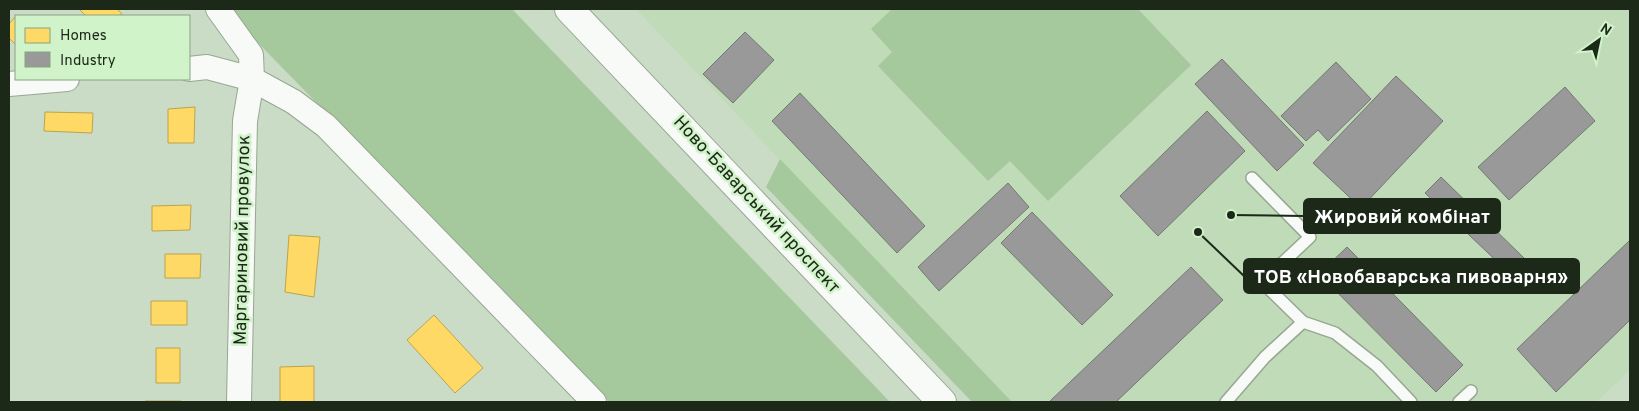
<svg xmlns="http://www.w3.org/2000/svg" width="1639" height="411" font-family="Overpass,sans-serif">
  <rect width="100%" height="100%" fill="#cadcc5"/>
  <path fill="#bfdbb7" d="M636,9H1630V370L1596,402H1012Z"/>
  <path fill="#a6c89d" d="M225,9H512L890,402H609Z
    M892,9H1138L1191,65L1048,201L1010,161L988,181L878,66L892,52L871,29Z
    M780,159L1012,402H972L766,187Z"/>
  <path fill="#ffd966" stroke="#bba44f" d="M79,9H117L122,14L119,16H86Z
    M16,16V45L9,38V24Z
    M195,107L194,143H168V109Z
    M45,112L93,113L92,133L44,131Z
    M191,205L190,230L152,231V206Z
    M289,235L320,237L314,297L285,292Z
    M165,254H201L200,278H165Z
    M151,301H187V325H151Z
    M434,315L483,368L455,393L407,340Z
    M156,348H180V383H156Z
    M314,366V402H280V367Z
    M145,401H181V402H145Z"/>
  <path fill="#999" stroke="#747773" d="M745,32L774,60L733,103L703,74Z
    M1222,59L1304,145L1277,171L1195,84Z
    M1336,62L1371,99L1328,141L1318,130L1306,141L1281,116Z
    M1396,76L1443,121L1361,208L1313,163Z
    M1565,87L1595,121L1509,200L1478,167Z
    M800,93L925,226L897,253L772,121Z
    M1207,111L1245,151L1158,236L1120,196Z
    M1441,177L1524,258L1509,273L1425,193Z
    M1008,183L1029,207L939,291L918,267Z
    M1032,212L1113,295L1082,325L1001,243Z
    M1630,240V320L1556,392L1517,349Z
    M1347,247L1463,365L1436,392L1319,274Z
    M1191,267L1223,300L1116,402H1049Z"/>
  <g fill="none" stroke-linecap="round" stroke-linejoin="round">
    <g stroke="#98a694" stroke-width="14">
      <path id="lane" d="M1252,178L1310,237L1262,282L1303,322
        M1226,402L1265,357L1303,322L1335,333L1377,366L1411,402
        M1459,402L1471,391"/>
    </g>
    <g stroke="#98a694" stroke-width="26">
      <path id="street" d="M218,9L251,55L252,79L294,102L326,126L594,402
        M189,69L207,67L252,79L245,121L239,402
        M9,84L67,79"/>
    </g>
    <g stroke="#98a694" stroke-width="30">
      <path id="primary" d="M569,9L942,402"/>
    </g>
    <path stroke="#ced4cd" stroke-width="3" stroke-dasharray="1 4" stroke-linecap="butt" d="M532,9L549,26
      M752,242L903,402"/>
    <use href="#lane" stroke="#f7faf6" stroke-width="11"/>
    <use href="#street" stroke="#f7faf6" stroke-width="24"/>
    <use href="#primary" stroke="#f7faf6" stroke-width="28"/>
  </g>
  <g text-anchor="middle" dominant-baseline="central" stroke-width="5" stroke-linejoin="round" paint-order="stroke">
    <g font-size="18" fill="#1c2919" stroke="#d1f3c9">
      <text transform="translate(756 205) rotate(47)">Ново-Баварський проспект</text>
      <text transform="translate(243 240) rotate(-89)">Маргариновий провулок</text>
    </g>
  </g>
  <path fill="none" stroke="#1c2919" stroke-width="2" d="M1231 215L1304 216M1198 232L1244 276"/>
  <g fill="#1c2919" stroke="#d1f3c9" stroke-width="2">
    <circle cx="1231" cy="215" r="5"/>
    <circle cx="1198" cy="232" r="5"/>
  </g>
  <g fill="#1c2919" stroke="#1c2919" stroke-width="2">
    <rect x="1304" y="199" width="196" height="34" rx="5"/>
    <rect x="1244" y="259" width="335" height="34" rx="5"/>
  </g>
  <g font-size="19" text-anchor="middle" font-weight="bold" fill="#fff">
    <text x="1402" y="223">Жировий комбінат</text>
    <text x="1411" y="283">ТОВ «Новобаварська пивоварня»</text>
  </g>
  <rect width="1639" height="411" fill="none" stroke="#1c2919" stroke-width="20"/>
  <rect x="15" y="15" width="175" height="65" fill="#d1f3c9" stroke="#89a283"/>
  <rect x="25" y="28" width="25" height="15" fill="#ffd966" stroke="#89a283"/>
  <text x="60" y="40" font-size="15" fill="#1c2919">Homes</text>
  <rect x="25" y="52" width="25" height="15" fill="#999999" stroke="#89a283"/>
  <text x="60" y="65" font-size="15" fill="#1c2919">Industry</text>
  <g transform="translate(1599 40) rotate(33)" stroke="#d1f3c9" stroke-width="4" paint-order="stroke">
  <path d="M0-4L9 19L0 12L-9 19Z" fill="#1c2919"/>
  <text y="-8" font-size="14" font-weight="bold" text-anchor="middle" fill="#1c2919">N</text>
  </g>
</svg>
